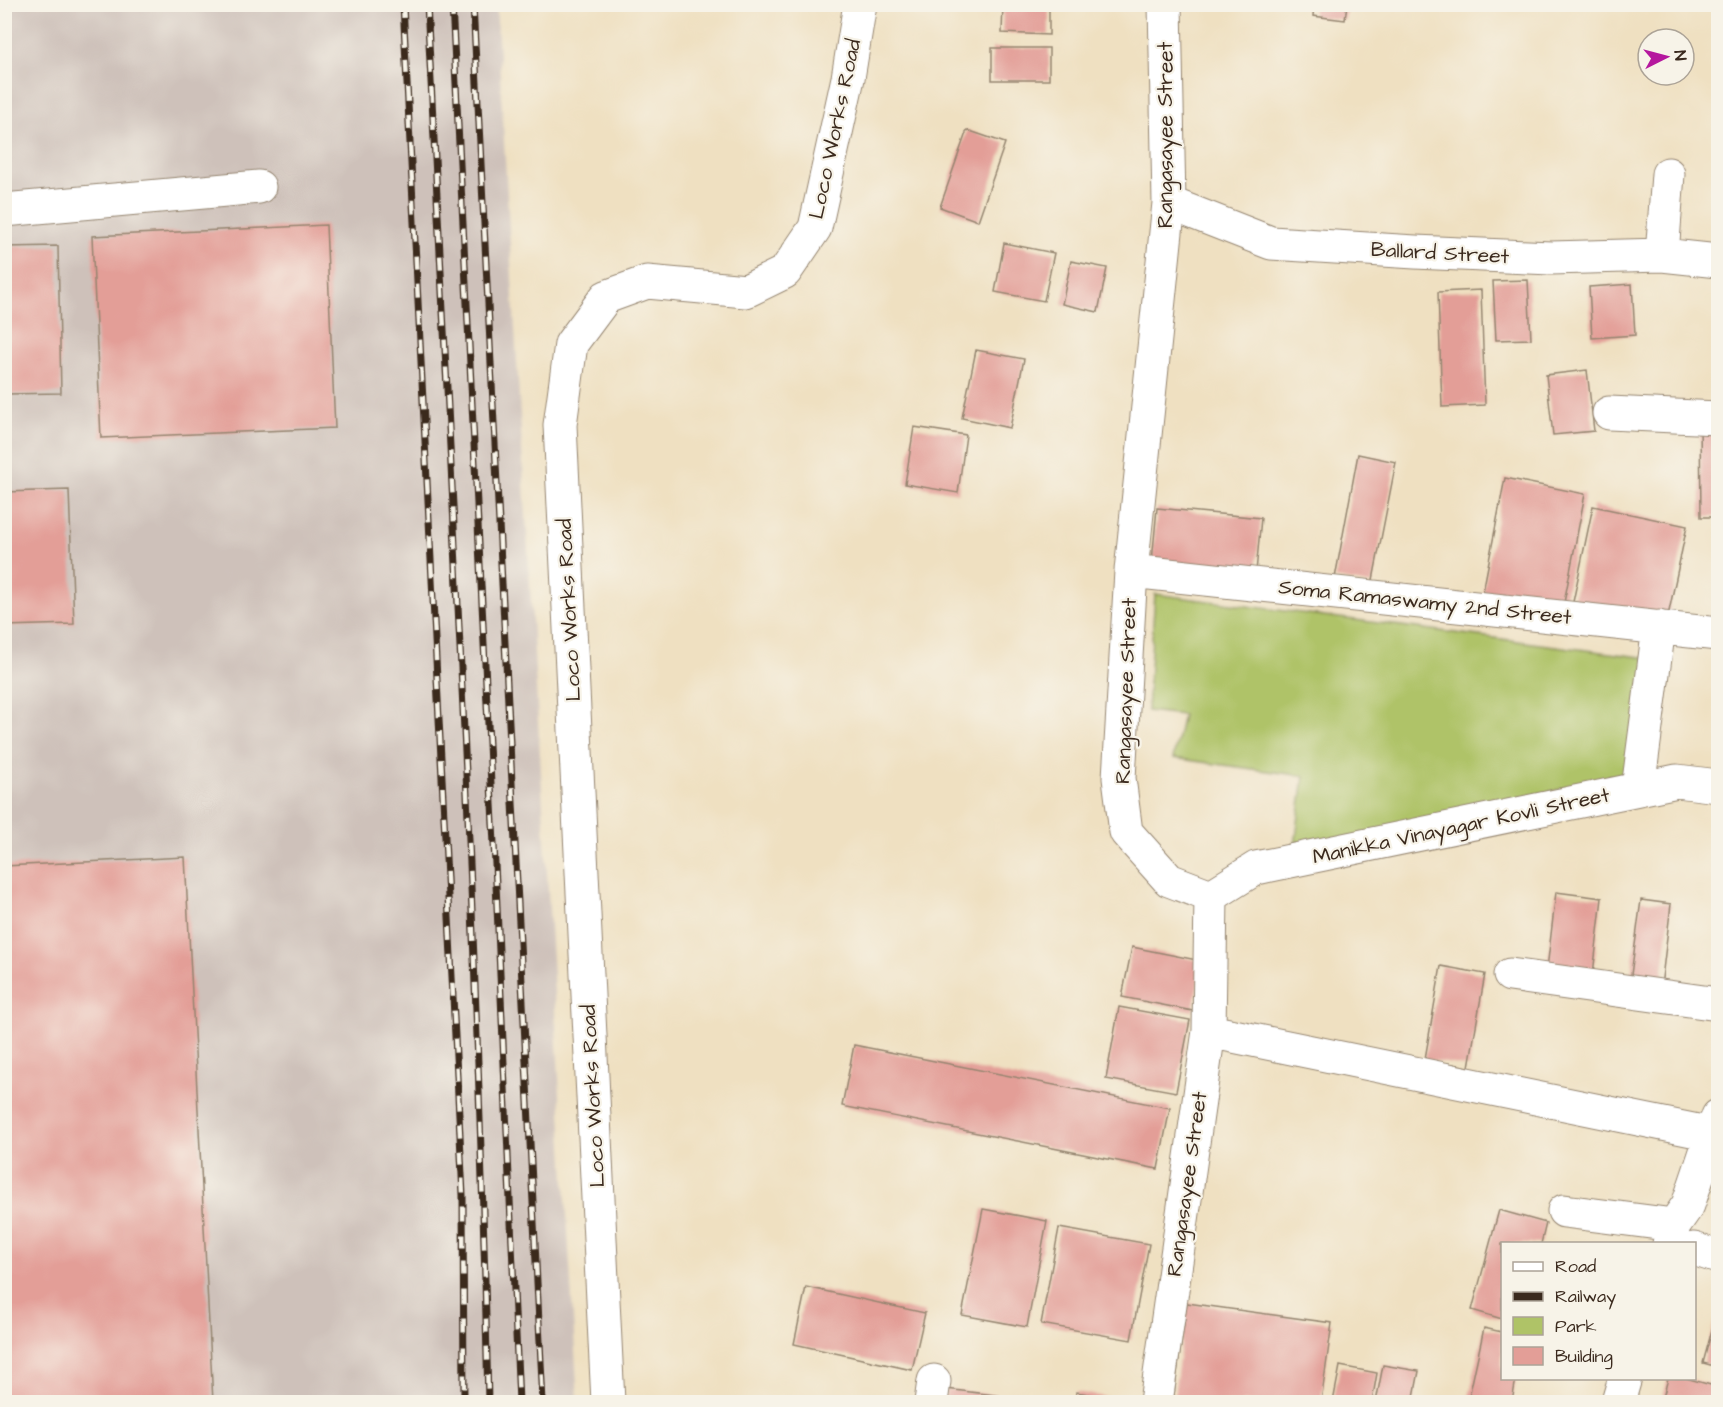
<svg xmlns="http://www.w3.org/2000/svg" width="1723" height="1407" font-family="'Architects Daughter',sans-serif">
  <rect width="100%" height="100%" fill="#f7f3e8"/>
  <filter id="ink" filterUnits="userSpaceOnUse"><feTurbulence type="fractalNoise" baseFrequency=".0167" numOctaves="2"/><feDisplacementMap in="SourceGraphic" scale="12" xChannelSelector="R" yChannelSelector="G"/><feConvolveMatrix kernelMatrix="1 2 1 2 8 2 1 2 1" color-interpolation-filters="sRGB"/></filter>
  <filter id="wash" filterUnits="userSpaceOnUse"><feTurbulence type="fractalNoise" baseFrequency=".008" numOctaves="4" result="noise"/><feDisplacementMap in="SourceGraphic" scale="24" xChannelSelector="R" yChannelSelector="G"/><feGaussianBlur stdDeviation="1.35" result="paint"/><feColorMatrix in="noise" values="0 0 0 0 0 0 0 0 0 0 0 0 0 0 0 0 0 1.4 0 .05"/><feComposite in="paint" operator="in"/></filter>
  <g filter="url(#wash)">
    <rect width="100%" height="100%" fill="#efe0c1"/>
    <path fill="#cec1ba" d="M5,5H496L578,1402H5Z"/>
    <path fill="#afc367" stroke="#757642" stroke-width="1.5" d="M1155,594L1648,658L1636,771L1294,854L1304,776L1173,758L1183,715L1147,711Z"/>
    <g id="blocks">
      <path fill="#e39e97" d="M1003,4H1049V35L1002,33Z
        M1314,4H1347L1345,20L1313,16Z
        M992,48H1049V80H992Z
        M967,130L1005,143L978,221L940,207Z
        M326,225L335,428L101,438L92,236Z
        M1004,243L1054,253L1044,301L995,292Z
        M58,246L61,393L5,394V247Z
        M1071,261L1107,268L1098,312L1062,304Z
        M1528,280L1531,339L1496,340L1493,281Z
        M1632,284L1635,335L1592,338L1589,287Z
        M1481,290L1485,405L1442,407L1438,292Z
        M976,350L1024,359L1010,428L962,418Z
        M1587,370L1594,431L1553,435L1546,375Z
        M1700,420H1718V517H1701Z
        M914,427L966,435L958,493L905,484Z
        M1358,454L1396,462L1372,585L1335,578Z
        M1505,478L1585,494L1563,608L1483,592Z
        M69,490L74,624L4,626V492Z
        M1593,506L1687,526L1667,621L1573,602Z
        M1157,508L1261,518L1256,572L1152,562Z
        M185,857L213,1402H4V866Z
        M1556,892L1602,898L1593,974L1547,969Z
        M1641,900L1671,904L1660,995L1629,990Z
        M1132,947L1202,961L1193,1011L1122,997Z
        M1441,966L1485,974L1469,1067L1425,1059Z
        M1119,1007L1190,1020L1176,1092L1106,1079Z
        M854,1045L1170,1108L1158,1169L842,1106Z
        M983,1209L1047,1221L1027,1327L962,1315Z
        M1499,1210L1546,1223L1541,1244H1502V1319L1472,1310Z
        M1059,1228L1149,1244L1131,1340L1041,1324Z
        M806,1287L925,1313L912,1370L794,1344Z
        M1187,1303L1332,1323L1321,1402H1173Z
        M1718,1308V1367L1703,1363Z
        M1484,1328L1502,1332V1378H1516L1512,1402H1468Z
        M1383,1365L1419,1371L1413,1402H1376Z
        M1340,1366L1377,1373L1372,1402H1333Z
        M1668,1378H1686L1718,1387V1402H1662Z
        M946,1389L1044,1401V1402H944Z
        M1076,1392L1123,1400V1402H1075Z"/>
    </g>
  </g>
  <g filter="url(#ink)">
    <use href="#blocks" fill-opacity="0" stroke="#958570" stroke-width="1.5"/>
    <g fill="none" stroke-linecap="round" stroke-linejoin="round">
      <g stroke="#958570" stroke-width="35">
        <path id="minor" d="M1169,203L1271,243L1415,252L1551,258L1662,255L1718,261
          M4,210L259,187
          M1662,255L1668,174
          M1609,413L1718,418
          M1131,571L1718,634
          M1638,789L1659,627
          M1211,896L1256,868L1677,781L1718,786
          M1510,975L1718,1004
          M1209,1031L1712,1134
          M1564,1211L1674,1225
          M1669,1244L1674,1225L1688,1205L1718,1116
          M1694,1249L1718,1257
          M608,1402L560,425L571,344L606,297L647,282L746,291L785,272L815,228L848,78L860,4
          M931,1402L934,1381
          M1156,1402L1209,1031L1211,896L1169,880L1126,832L1119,778L1131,571L1169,203L1165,4
          M1618,1402L1625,1378"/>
      </g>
      <use href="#minor" stroke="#fff" stroke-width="33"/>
      <g stroke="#3b2a1e" stroke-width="7">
        <path id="rail" d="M403,4L463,1195L464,1402
          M427,4C451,470 478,936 488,1402
          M452,4L496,884L519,1402
          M473,4L543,1402"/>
      </g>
      <use href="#rail" stroke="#f7f3e8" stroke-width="4.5" stroke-dasharray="14" stroke-linecap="butt"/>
    </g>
  </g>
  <g text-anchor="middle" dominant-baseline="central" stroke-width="4.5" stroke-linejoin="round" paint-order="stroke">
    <g font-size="21" fill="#3b2a1e" stroke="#f7f3e8">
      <text transform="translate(835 129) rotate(-78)">Loco Works Road</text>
      <text transform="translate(1165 135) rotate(-90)">Rangasayee Street</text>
      <text transform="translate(1440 253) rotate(3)">Ballard Street</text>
      <text transform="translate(1425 602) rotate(6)">Soma Ramaswamy 2nd Street</text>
      <text transform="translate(569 610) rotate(-93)">Loco Works Road</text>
      <text transform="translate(1126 691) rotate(-88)">Rangasayee Street</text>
      <text transform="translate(1461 826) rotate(-12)">Manikka Vinayagar Kovli Street</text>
      <text transform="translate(593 1096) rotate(-93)">Loco Works Road</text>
      <text transform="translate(1187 1184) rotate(-82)">Rangasayee Street</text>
    </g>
  </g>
  <rect width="1723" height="1407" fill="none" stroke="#f7f3e8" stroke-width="24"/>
  <rect x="1501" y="1242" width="195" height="138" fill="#f7f3e8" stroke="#aca397" stroke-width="1.5"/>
  <rect x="1513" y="1262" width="30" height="9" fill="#ffffff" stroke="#aca397" stroke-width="1.5"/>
  <text x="1555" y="1272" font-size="18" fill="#3b2a1e">Road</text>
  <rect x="1513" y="1292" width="30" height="9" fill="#3b2a1e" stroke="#aca397" stroke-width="1.5"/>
  <text x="1555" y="1302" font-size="18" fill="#3b2a1e">Railway</text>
  <rect x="1513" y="1317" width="30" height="18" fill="#afc367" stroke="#aca397" stroke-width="1.5"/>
  <text x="1555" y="1332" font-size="18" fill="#3b2a1e">Park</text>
  <rect x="1513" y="1347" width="30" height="18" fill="#e39e97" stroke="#aca397" stroke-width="1.5"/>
  <text x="1555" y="1362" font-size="18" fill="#3b2a1e">Building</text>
  <g transform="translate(1666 57) rotate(84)"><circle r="28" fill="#f7f3e8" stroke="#aca397" stroke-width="1.5"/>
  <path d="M0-4.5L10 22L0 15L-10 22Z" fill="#b5179e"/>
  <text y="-9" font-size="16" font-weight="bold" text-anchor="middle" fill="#3b2a1e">N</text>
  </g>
</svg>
